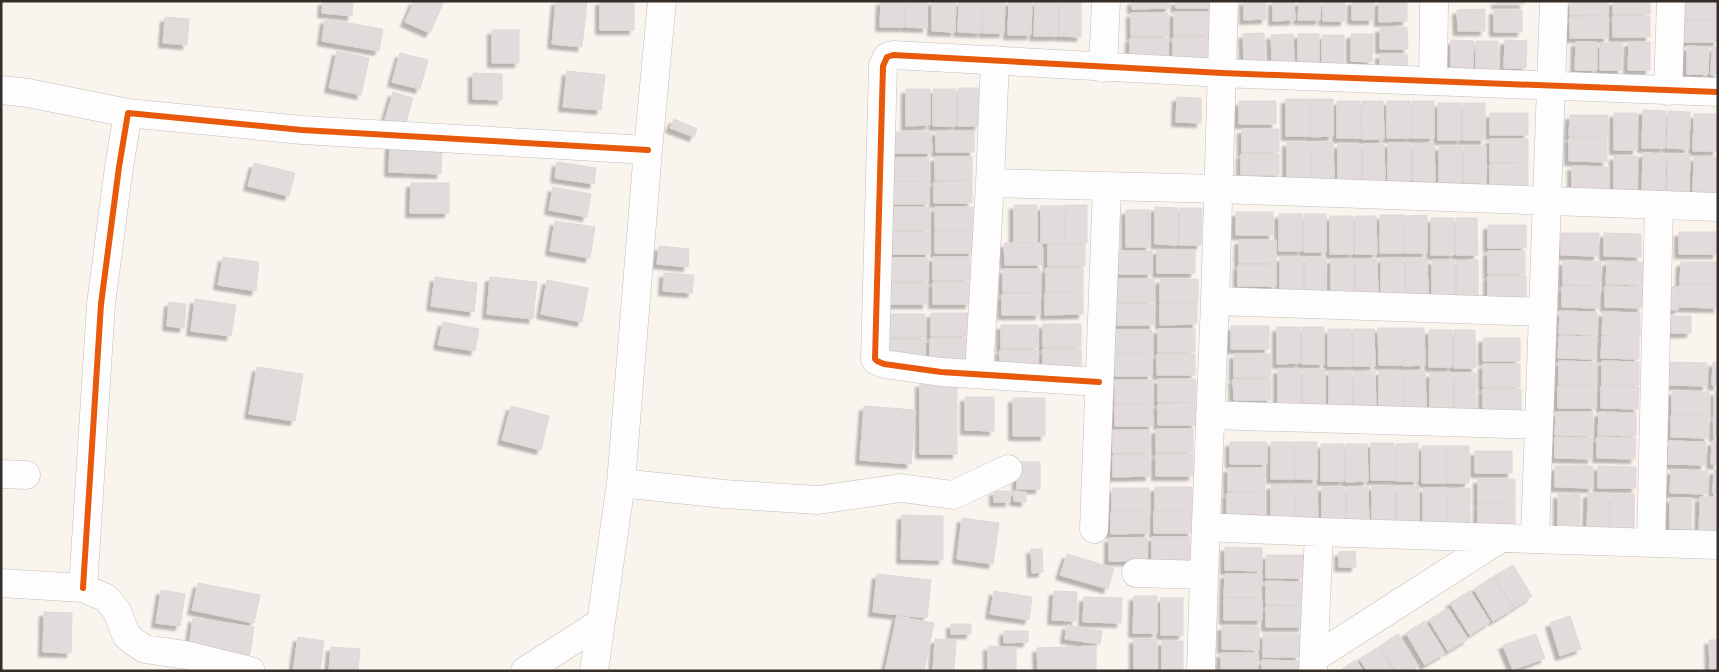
<svg xmlns="http://www.w3.org/2000/svg" width="1719" height="672" font-family="Poppins,sans-serif">
  <defs>
    <filter id="shadow"><feDropShadow dx="-4.5" dy="4.5" stdDeviation="1" flood-color="#0004"/></filter>
  </defs>
  <rect width="100%" height="100%" fill="#faf4ef"/>
  <path fill="#e2dbdb" stroke="#ded8d8" filter="url(#shadow)" d="M323,1H353L352,16L322,13Z
    M414,1H444L430,33L405,22Z
    M556,1H587L582,47L552,44Z
    M600,1H634V30H600Z
    M881,1H904V27H880Z
    M906,1H927V28L905,27Z
    M932,1H956L955,32L932,31Z
    M959,1H982L981,33L958,32Z
    M983,1H1005L1004,33H983Z
    M1009,1H1032L1031,35H1008Z
    M1058,1V36H1034L1035,1Z
    M1060,1H1081V37L1059,36Z
    M1132,1H1170V8L1132,9Z
    M1175,1H1213V8H1176Z
    M1244,1H1266V19L1244,20Z
    M1273,1H1294L1295,20L1273,21Z
    M1299,1H1321L1320,20H1298Z
    M1323,1H1345V21H1323Z
    M1352,1H1374L1373,20H1352Z
    M1379,1H1407V21L1379,22Z
    M1496,1H1524V4H1496Z
    M1570,1H1608V15H1570Z
    M1613,1H1650V14H1613Z
    M1682,1H1718V19H1682Z
    M1485,9V31H1458L1457,10Z
    M1494,10H1522V32H1494Z
    M1174,12H1211V35H1174Z
    M1131,13H1168V36H1131Z
    M1608,16V38H1570V17Z
    M1613,16H1650V37H1613Z
    M165,17L189,19L187,45L163,43Z
    M325,19L383,29L379,51L322,41Z
    M1718,20V42H1682V21Z
    M1407,27L1408,49H1380V28Z
    M492,30H519V63H492Z
    M1264,33L1265,61L1244,62L1243,34Z
    M1293,34L1294,62H1272L1271,35Z
    M1298,34H1319V62L1298,61Z
    M1351,34H1373L1372,62L1351,61Z
    M1322,35H1344V63L1322,62Z
    M1173,37H1211V58H1173Z
    M1130,38H1168V59H1130Z
    M1451,40L1474,41L1473,68H1451Z
    M1505,40L1527,41L1526,68H1504Z
    M1476,41H1498V69H1476Z
    M1576,42H1597V70H1575Z
    M1629,42H1650V70H1628Z
    M1600,43H1622V70H1600Z
    M1687,46L1709,47L1708,74H1687Z
    M1712,47H1718V75H1711Z
    M337,51L369,58L361,95L329,88Z
    M400,53L428,60L420,89L392,82Z
    M1380,54H1407L1408,75L1380,76Z
    M567,71L605,75L601,110L563,107Z
    M473,73L502,74V100L473,99Z
    M958,88H979V126H958Z
    M906,89H930V125L906,126Z
    M933,89H956V126H933Z
    M393,92L413,98L405,126L385,120Z
    M1177,97L1201,98V123L1176,122Z
    M1286,99H1310V136H1286Z
    M1311,99H1333V136L1311,137Z
    M1239,101H1276V124H1239Z
    M1337,101H1360L1361,138H1337Z
    M1362,101H1383L1384,139H1362Z
    M1387,101H1410L1411,138H1387Z
    M1412,101H1434V138H1412Z
    M1438,103H1461V140H1438Z
    M1463,103H1485V140H1463Z
    M1643,110L1666,111L1665,148H1642Z
    M1668,111L1690,112L1689,149L1667,148Z
    M1490,113H1528V135H1490Z
    M1614,113H1637V150H1614Z
    M1694,114H1717V151H1693Z
    M1570,115H1608L1607,137L1569,136Z
    M674,119L697,129L694,137L670,128Z
    M1242,129H1279V152H1242Z
    M936,131H974V152H936Z
    M893,132H931L932,153H894Z
    M1569,138H1607V162L1569,161Z
    M1490,139H1528V162H1490Z
    M1287,142H1311V179H1287Z
    M1312,142H1333L1334,179H1312Z
    M1388,143H1411V180H1388Z
    M1434,143L1435,181H1413V144Z
    M390,144L442,146L441,174L389,172Z
    M1338,144H1361V181H1338Z
    M1363,144H1384L1385,181H1363Z
    M1439,146H1462V182H1439Z
    M1464,146H1486V183H1464Z
    M1643,153L1666,154L1665,191L1642,190Z
    M1241,154H1279V175H1241Z
    M1668,154H1690L1689,192L1667,191Z
    M1614,156H1637V193H1614Z
    M935,157H972V180H935Z
    M1694,157H1717V194H1693Z
    M892,158H929V181H892Z
    M557,162L596,168L594,184L555,178Z
    M254,163L295,173L289,196L248,186Z
    M1528,163V185H1490V164Z
    M1572,166L1609,167V190L1572,189Z
    M972,181V203H934V182Z
    M892,182H929V204H892Z
    M411,183H449V213H410Z
    M553,187L591,194L587,217L549,210Z
    M1014,205H1037V242H1014Z
    M1065,205H1087V243H1065Z
    M1041,206H1064V243H1041Z
    M893,207H930V230H893Z
    M935,207H973V230H935Z
    M1155,207L1178,208V245L1155,244Z
    M1180,208H1202L1201,245H1179Z
    M1126,210H1150V247H1126Z
    M1236,212H1273V235H1236Z
    M1279,214H1302V251H1279Z
    M1304,214H1326V252H1304Z
    M1380,215H1404V253H1380Z
    M1427,215V253H1405V216Z
    M1330,216H1353V254H1330Z
    M1355,216H1376L1377,254H1355Z
    M1431,218H1454V255H1431Z
    M1456,218H1477L1478,255H1456Z
    M555,221L595,227L590,258L550,251Z
    M1488,225H1526V248H1488Z
    M935,231H973V253H935Z
    M892,232H930V254H892Z
    M1679,232H1718L1717,254H1679Z
    M1561,233H1599L1598,256L1561,255Z
    M1604,233L1641,234V257L1604,256Z
    M1239,240H1276V263H1239Z
    M1004,243H1042V265H1005Z
    M1048,244H1085V266H1048Z
    M659,246L689,249L688,267L657,264Z
    M1157,250H1195V273H1157Z
    M1114,251H1152V274H1114Z
    M1488,251H1525V274H1488Z
    M223,257L259,262L256,291L218,285Z
    M933,257H970V280H933Z
    M1280,257H1303V294H1280Z
    M1305,257H1326V294H1305Z
    M890,258H928V281H890Z
    M1381,258H1404L1405,295H1381Z
    M1406,258H1427L1428,296H1406Z
    M1331,259H1354V296H1331Z
    M1356,259H1377L1378,296H1356Z
    M1432,260H1455V297H1432Z
    M1478,260V298H1457V261Z
    M1563,261L1601,262L1600,285L1563,284Z
    M1607,261L1644,262L1643,285L1606,284Z
    M1681,262H1718V283H1680Z
    M1238,265H1276V286H1238Z
    M1046,268H1083V292H1046Z
    M1003,269H1040V292H1003Z
    M664,273L694,275L692,293L663,291Z
    M1488,276H1526V297H1488Z
    M435,277L477,283L474,312L431,306Z
    M490,277L537,282L533,319L487,314Z
    M1117,279H1154V302H1117Z
    M1160,279H1198V302H1160Z
    M547,280L588,288L582,322L541,314Z
    M933,282H970V304H933Z
    M890,283H927V304H890Z
    M1680,284L1718,285V308L1678,307Z
    M1562,286H1600L1599,308L1562,307Z
    M1605,286L1643,287L1642,308L1605,307Z
    M1666,286L1679,287L1678,310L1664,309Z
    M1040,293V315H1002V294Z
    M1045,293H1083V314L1045,315Z
    M195,299L236,305L231,336L191,331Z
    M169,302L186,304L184,328L167,326Z
    M1160,303H1197V324L1160,325Z
    M1117,304H1154V325H1117Z
    M1560,311L1597,312V335L1559,334Z
    M1603,312L1640,313V336L1602,335Z
    M931,313H968V336H931Z
    M888,314H925V337H888Z
    M1671,316H1691V333H1671Z
    M443,322L479,329L475,351L438,345Z
    M1043,324H1081V347H1043Z
    M1001,325H1038V348H1001Z
    M1231,326H1269V349H1231Z
    M1277,327H1300V363L1277,364Z
    M1302,327H1324V364H1302Z
    M1378,328H1402V365H1379Z
    M1403,328H1424L1425,365L1403,366Z
    M1158,329H1195V352H1158Z
    M1328,329H1351L1352,366H1328Z
    M1353,329H1374L1375,366H1353Z
    M1115,330H1152V353H1115Z
    M1429,330H1452V367H1429Z
    M1454,330H1475L1476,368H1454Z
    M1559,336L1596,337V359L1558,358Z
    M1602,336L1639,337V359L1601,358Z
    M930,338H968V359H930Z
    M1483,338H1520V361H1483Z
    M887,339H925V360H887Z
    M1043,349H1081V371H1043Z
    M1000,350H1038V371L1000,372Z
    M1152,354V376H1115L1114,355Z
    M1157,354H1195V375H1157Z
    M1234,354H1271V377H1234Z
    M1559,361L1596,362V385H1559Z
    M1602,361L1639,362V385H1602Z
    M1670,362L1707,363V386L1669,385Z
    M1713,362L1718,363V386L1712,385Z
    M1483,364H1520V387H1483Z
    M257,367L303,374L295,421L249,414Z
    M1278,369H1301V406H1278Z
    M1303,369H1325V407H1303Z
    M1329,371H1352V408L1329,409Z
    M1375,371L1376,409H1354V372Z
    M1379,371H1402L1403,408H1379Z
    M1404,371H1425L1426,408H1404Z
    M1430,373H1453V410H1430Z
    M1455,373H1476V410L1455,411Z
    M1158,379H1196V402H1158Z
    M1233,379H1271V400H1234Z
    M1115,380H1153V403H1115Z
    M920,383H957V454H920Z
    M1558,386L1596,387V408H1558Z
    M1601,386L1639,387L1638,409L1601,408Z
    M1483,389H1521V411H1483Z
    M1672,391L1709,392V415L1672,414Z
    M1715,391H1718V414H1715Z
    M965,397H994V431L965,430Z
    M1013,398H1045V436H1013Z
    M1195,403L1196,425H1158V404Z
    M1115,404H1152L1153,426H1115Z
    M511,406L549,416L541,450L502,440Z
    M864,406L915,410L911,464L860,460Z
    M1556,412H1593V436L1555,435Z
    M1599,412L1636,413V436L1598,435Z
    M1671,415L1709,416L1708,438L1671,437Z
    M1714,416H1718V437H1714Z
    M1156,429H1193V452H1156Z
    M1113,430H1150V453H1113Z
    M1555,437L1592,438V459L1555,458Z
    M1597,437L1636,438L1635,459L1597,458Z
    M1669,441L1706,442L1705,465L1668,464Z
    M1712,441L1718,442V465L1711,464Z
    M1230,442H1267V464H1230Z
    M1271,442H1294V479H1271Z
    M1295,442H1317V479H1295Z
    M1371,443H1394L1395,480H1371Z
    M1418,443V481H1396V444Z
    M1321,444H1344V481H1321Z
    M1346,444H1367L1368,481L1346,482Z
    M1422,446H1446V483H1422Z
    M1447,446H1469V483H1447Z
    M1475,451H1512V473H1475Z
    M1156,454H1193V476H1156Z
    M1113,455H1150V476L1113,477Z
    M1017,462H1040V489H1017Z
    M1555,466H1593V488L1555,487Z
    M1598,466L1636,467V488H1598Z
    M1228,468H1265V491H1228Z
    M1671,470L1708,471L1707,494L1670,493Z
    M1714,470H1718V494L1713,493Z
    M1478,479H1515V503H1478Z
    M1271,485H1295V521L1271,522Z
    M1296,485H1317L1318,522H1296Z
    M1372,486H1395V523H1372Z
    M1397,486H1419V523L1397,524Z
    M1155,487H1192V510H1155Z
    M1322,487H1345V524H1322Z
    M1347,487H1368L1369,524H1347Z
    M1112,488H1149V511H1112Z
    M1423,488H1447V525H1423Z
    M1470,488V526H1448V489Z
    M994,491H1010V502H994Z
    M1014,491L1026,492V502L1014,501Z
    M1265,492V514H1227V493Z
    M1588,493H1609V530H1587Z
    M1558,494H1580V531H1558Z
    M1611,494H1634V531H1610Z
    M1700,497H1718V534H1699Z
    M1670,498H1692L1691,535H1670Z
    M1478,504H1515V525L1478,526Z
    M1154,511H1192V533H1154Z
    M1111,512H1149V533L1111,534Z
    M902,515L943,516V560L901,559Z
    M962,518L999,523L993,564L957,559Z
    M1152,537H1190V560H1152Z
    M1109,538H1147V561H1109Z
    M1225,547L1262,548V571L1225,570Z
    M1031,549H1042L1043,572L1032,573Z
    M1355,551L1356,567H1339V552Z
    M1067,554L1114,568L1108,589L1060,575Z
    M1266,555H1304L1303,578H1266Z
    M1513,565L1532,596L1514,608L1494,576Z
    M877,574L931,580L927,618L873,612Z
    M1225,574H1262L1261,597H1224Z
    M1493,577L1513,609L1493,621L1474,589Z
    M1266,581L1303,582V605L1266,604Z
    M198,583L260,595L254,623L192,610Z
    M161,590L185,594L180,626L156,623Z
    M994,591L1032,597L1029,620L990,614Z
    M1054,591L1077,592L1076,621L1052,620Z
    M1470,591L1490,622L1470,635L1450,603Z
    M1134,596H1157V633H1133Z
    M1084,597L1122,598L1121,623L1083,622Z
    M1161,598H1183V635H1161Z
    M1224,598L1262,599V620H1224Z
    M1266,606H1303V627H1266Z
    M1448,608L1468,639L1448,651L1429,620Z
    M44,612L72,613L71,653L43,652Z
    M897,616L934,623L924,671H885Z
    M1570,616L1581,649L1560,656L1550,623Z
    M193,618L254,627L250,655L189,647Z
    M1425,621L1445,653L1425,665L1406,633Z
    M951,624H971V634H951Z
    M1067,625L1102,631L1100,644L1065,639Z
    M1222,626L1259,627V650L1222,649Z
    M1004,631H1028V642L1004,643Z
    M1263,634H1300V657H1263Z
    M1398,634L1418,666L1411,671H1396L1380,646Z
    M1536,634L1545,658L1513,670L1503,645Z
    M298,637L324,641L320,671H293Z
    M935,639L956,640L954,671H933Z
    M1134,639H1157V671H1134Z
    M1709,640H1718V671H1710Z
    M1162,641H1183V671H1162Z
    M988,646L1016,647V671H988Z
    M1096,646V671H1038L1037,648Z
    M331,647L360,649L358,671H329Z
    M1379,647L1394,671H1367L1361,661L1359,659Z
    M1221,653H1258V671H1221Z
    M1262,660L1300,661V671H1262Z
    M1356,660L1363,671H1339Z"/>
  <g fill="none" stroke-linecap="round" stroke-linejoin="round">
    <g stroke="#c4beb9" stroke-width="29">
      <path id="minor" d="M1103,68L1106,1
        M1433,81L1434,5
        M1,90L28,93L128,113
        M1668,91L1671,1
        M990,183L1219,189L1718,207
        M1215,301L1543,312
        M979,374L990,183L995,60
        M1099,382L941,372L884,364L877,361L875,359L883,66L887,57L893,55L1222,73L1718,92
        M1210,415L1539,425
        M1,474L26,475
        M621,483L724,494L818,500L901,488L953,495L1008,469
        M1206,527L1319,532L1718,545
        M1094,529L1107,187
        M1535,538L1554,1
        M1651,543L1659,205
        M1136,573L1204,575
        M1,583L83,588L106,598L117,611L126,635L134,642L145,649L186,655L251,671
        M83,588L101,304L119,167L128,113L302,130L648,150
        M1314,658L1501,538
        M525,671L600,623
        M594,671L621,483L648,150L662,1
        M1201,671L1204,575L1215,301L1224,1
        M1313,671L1319,532"/>
    </g>
    <use href="#minor" stroke="#fefdfd" stroke-width="28"/>
    <g stroke="#fff" stroke-width="9">
      <path id="cycleway" d="M1099,382L941,372L884,364L877,361L875,359L883,66L887,57L893,55L1222,73L1718,92
        M83,588L101,304L119,167L128,113L302,130L648,150"/>
    </g>
    <use href="#cycleway" stroke="#e8590c" stroke-width="6"/>
  </g>
  <rect width="1719" height="672" fill="none" stroke="#352e28" stroke-width="5"/>
</svg>
